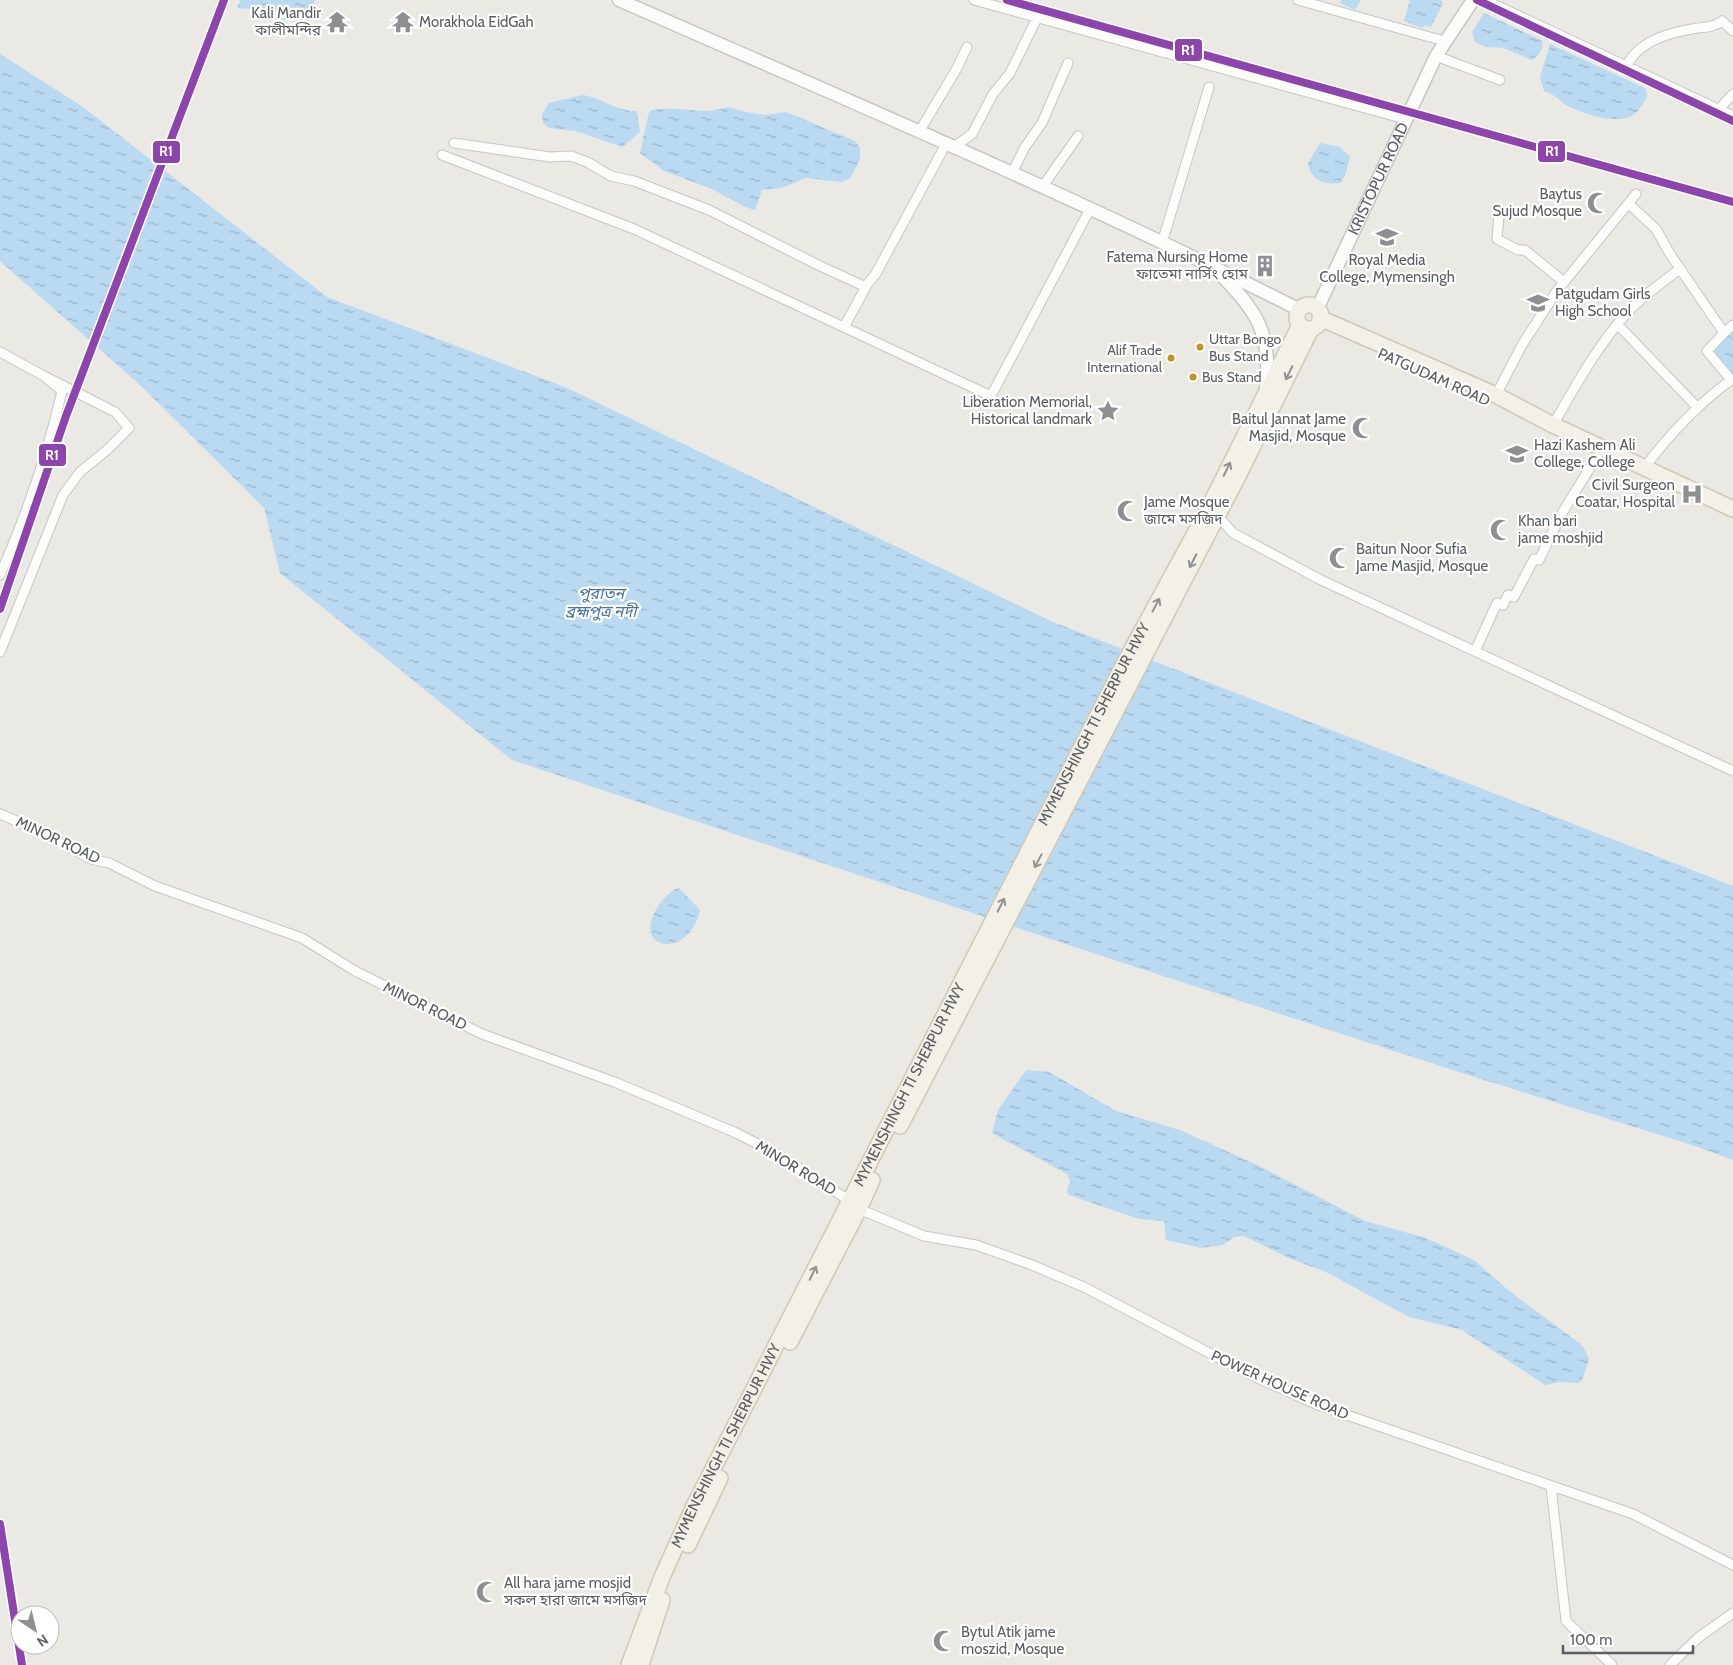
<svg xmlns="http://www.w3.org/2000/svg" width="1733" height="1665" font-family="Cabin,'Noto Sans Bengali',sans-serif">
  <defs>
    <pattern id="water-ripples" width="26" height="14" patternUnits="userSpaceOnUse" patternTransform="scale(1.25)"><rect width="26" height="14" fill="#badaf2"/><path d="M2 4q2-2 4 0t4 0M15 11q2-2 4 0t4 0" fill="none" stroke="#9ab4c7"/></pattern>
  </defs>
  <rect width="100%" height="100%" fill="#eae9e4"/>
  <path fill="url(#water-ripples)" d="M241,0H315L313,6L316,13L309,19L279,20L278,11L237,8Z
    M1341,0H1361L1355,10L1340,3Z
    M1410,0H1441L1443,3L1431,27L1425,25L1422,28L1404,21Z
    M1484,13L1543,41C1542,49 1540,56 1532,60L1503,48L1486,47L1475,42L1472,32Z
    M1550,44L1645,88L1647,96C1644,101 1641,108 1637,112C1623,127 1586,115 1570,107C1560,103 1558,95 1544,91L1540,77Z
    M0,54L83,107L327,297L565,387L1053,622L1733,886V1160L1695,1146L1465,1074L1105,957L512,760L280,573L264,508L141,386L0,261Z
    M583,95C603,98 617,112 637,111L640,132L622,147L576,131L549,128L543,123L542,114L549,103Z
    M727,107L751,113L765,115L785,112L796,116L855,141L860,147V160L850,178L842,182L806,178L781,188L762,190L755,210L745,207L712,189L664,171L640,153L649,112L652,110C678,105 703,116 727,107Z
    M1320,143L1340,147L1350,157L1345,176L1340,183C1324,185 1311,181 1308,163Z
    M1733,331V376L1711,350Z
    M679,888L700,910C689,961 628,951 659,905C663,899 672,889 679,888Z
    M1026,1070L1049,1072L1116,1111L1180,1130L1255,1164L1365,1221L1426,1238L1474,1260L1508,1290L1583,1346L1589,1359L1582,1380L1579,1383L1560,1382L1545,1385L1462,1330L1409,1317L1326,1272L1291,1259L1244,1236L1234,1237L1223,1245L1202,1248L1166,1240L1164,1221L1139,1219L1069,1195L1067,1191L1070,1181L1067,1174L992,1133L998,1110Z"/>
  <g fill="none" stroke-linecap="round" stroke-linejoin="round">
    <g stroke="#c6c6c5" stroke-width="11">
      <path id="street" d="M974,0L1405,119
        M1298,0L1444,41
        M1485,0L1733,116
        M1436,56L1500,80
        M1626,67C1637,42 1667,33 1692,29C1703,27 1713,28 1722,21L1733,31
        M1719,109L1733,94
        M919,132L956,70L967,47
        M454,143L550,157L571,156L587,162L611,176L634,181L709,210L818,265L866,287
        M954,147L972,134L993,94L1010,73L1037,18
        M442,155L634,229L991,396L1090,209
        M1012,173L1025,147L1042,123L1068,63
        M1043,186L1078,136
        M1629,204L1656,229L1670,254L1724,333L1707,351L1731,380C1697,405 1670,434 1645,467
        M1499,215L1497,239L1518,250H1525L1564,282
        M1162,243L1209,87
        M1618,325L1697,407
        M844,327L868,283L875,275L946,144
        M1724,333L1733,325
        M0,352L44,376L62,391C48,453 26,516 0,575
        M1496,395L1522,345L1556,292L1636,194
        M1553,425C1575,387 1597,346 1627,313C1643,296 1661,283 1680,269
        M1217,515L1233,533L1321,580L1733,771
        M1475,651L1497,603L1503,605L1508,595L1514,597L1534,559L1539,560L1561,515L1602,448
        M0,652L63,495L80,472L107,450L129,428L115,412L44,376
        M0,814L40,831L91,859L109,863L155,886L302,938L355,971L482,1034L617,1083L734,1132L772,1151L850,1201
        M859,1209L924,1236L976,1245L1032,1265L1086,1288L1253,1376L1318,1405L1633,1514L1733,1565
        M1551,1486L1566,1621L1612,1665
        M1670,1665L1699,1637L1733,1613"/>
    </g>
    <g stroke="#c7c7c6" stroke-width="15">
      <g id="secondary">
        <path d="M619,0C847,100 1077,197 1300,310"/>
        <path d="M1220,274C1257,311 1272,334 1266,388"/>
        <path id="s1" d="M1317,309L1436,56L1473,0"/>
      </g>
    </g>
    <g stroke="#d0c9b4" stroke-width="18">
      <g id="primary">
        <circle cx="1309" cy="317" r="12"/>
        <path d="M1320,318L1496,395L1553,425L1733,509"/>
        <path d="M900,1126L1237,478L1311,329"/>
        <path d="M790,1342L859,1209L872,1180"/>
        <path d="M688,1545L720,1478"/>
        <path id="s2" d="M629,1665L662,1577L694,1506L1125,662L1206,513L1300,325"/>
        <path d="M641,1665L662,1600"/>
      </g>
    </g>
    <use href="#street" stroke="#fcfcfb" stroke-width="9"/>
    <use href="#secondary" stroke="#fcfcfb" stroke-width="12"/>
    <use href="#primary" stroke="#f2f0e7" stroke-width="15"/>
    <g stroke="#fff" stroke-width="11">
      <path id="rail-1" d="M1007,0L1733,202
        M1477,0L1733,121
        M0,609L66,416L224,0
        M0,1524L22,1665"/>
    </g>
    <use href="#rail-1" stroke="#8e44ad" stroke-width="8"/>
  </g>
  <defs><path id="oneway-shaft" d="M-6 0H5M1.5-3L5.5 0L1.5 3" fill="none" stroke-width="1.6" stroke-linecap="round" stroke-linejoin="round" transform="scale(1.25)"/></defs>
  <g stroke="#909191">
    <use href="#oneway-shaft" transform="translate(1289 373) rotate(116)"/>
    <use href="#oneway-shaft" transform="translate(1227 469) rotate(-64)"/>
    <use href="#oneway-shaft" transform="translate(1193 561) rotate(117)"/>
    <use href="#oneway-shaft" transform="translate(1156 605) rotate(-62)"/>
    <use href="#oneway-shaft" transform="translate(1038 861) rotate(118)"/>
    <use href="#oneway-shaft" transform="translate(1001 905) rotate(-63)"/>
    <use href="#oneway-shaft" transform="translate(813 1273) rotate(-64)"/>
  </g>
  <defs>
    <g id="temple-bare" transform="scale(1.725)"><path d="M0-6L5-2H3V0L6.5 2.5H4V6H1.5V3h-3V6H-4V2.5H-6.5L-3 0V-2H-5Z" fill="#8d8f90" stroke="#fff" stroke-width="2.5" paint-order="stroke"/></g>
    <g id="mosque-bare" transform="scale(1.725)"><path d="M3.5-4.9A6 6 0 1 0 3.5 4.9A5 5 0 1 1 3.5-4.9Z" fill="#8d8f90" stroke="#fff" stroke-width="2.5" paint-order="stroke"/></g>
    <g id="school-bare" transform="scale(1.725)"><path d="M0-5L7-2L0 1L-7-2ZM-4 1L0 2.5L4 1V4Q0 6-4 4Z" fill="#8d8f90" stroke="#fff" stroke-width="2.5" paint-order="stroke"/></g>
    <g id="building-bare" transform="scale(1.725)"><path d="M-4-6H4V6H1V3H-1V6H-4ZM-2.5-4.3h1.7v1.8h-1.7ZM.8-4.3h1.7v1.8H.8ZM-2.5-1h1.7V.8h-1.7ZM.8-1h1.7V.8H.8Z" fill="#8d8f90" stroke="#fff" stroke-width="2.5" paint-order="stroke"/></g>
    <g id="sight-bare" transform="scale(1.725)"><path d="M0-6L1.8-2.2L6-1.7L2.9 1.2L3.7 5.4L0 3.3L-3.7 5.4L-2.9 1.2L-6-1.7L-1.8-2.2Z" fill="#8d8f90" stroke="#fff" stroke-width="2.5" paint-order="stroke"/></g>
    <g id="university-bare" transform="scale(1.725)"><path d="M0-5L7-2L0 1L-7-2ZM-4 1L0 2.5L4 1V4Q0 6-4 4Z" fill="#8d8f90" stroke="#fff" stroke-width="2.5" paint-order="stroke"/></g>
    <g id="hospital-bare" transform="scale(1.725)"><path d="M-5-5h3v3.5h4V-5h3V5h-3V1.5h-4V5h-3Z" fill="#8d8f90" stroke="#fff" stroke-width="2.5" paint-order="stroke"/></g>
  </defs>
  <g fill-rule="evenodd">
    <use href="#temple-bare" x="337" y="22"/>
    <use href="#temple-bare" x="403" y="22"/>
    <use href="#mosque-bare" x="1598" y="203"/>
    <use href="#school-bare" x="1387" y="237"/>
    <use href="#building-bare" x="1265" y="266"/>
    <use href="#school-bare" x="1538" y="303"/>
    <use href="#sight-bare" x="1108" y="411"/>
    <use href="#mosque-bare" x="1363" y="428"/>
    <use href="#university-bare" x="1517" y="454"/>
    <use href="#hospital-bare" x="1692" y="494"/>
    <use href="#mosque-bare" x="1128" y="511"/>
    <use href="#mosque-bare" x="1501" y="530"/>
    <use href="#mosque-bare" x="1340" y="558"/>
    <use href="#mosque-bare" x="487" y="1592"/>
    <use href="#mosque-bare" x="944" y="1641"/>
  </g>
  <g fill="#c8901d" stroke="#fff" stroke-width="2">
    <circle cx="1200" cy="347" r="4.5"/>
    <circle cx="1171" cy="358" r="4.5"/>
    <circle cx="1193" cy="377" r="4.5"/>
  </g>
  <g text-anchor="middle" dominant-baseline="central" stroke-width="4.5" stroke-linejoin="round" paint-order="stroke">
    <g font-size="14" fill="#5b5e62" stroke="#fff" text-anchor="start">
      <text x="1209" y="339">Uttar Bongo<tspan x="1209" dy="17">Bus Stand</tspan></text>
      <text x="1162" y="350" text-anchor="end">Alif Trade<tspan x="1162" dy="17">International</tspan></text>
      <text x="1202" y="377">Bus Stand</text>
    </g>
    <g font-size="15" fill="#5b5e62" stroke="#fff" text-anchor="start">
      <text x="321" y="13" text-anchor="end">Kali Mandir<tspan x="321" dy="17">কালীমন্দির</tspan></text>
      <text x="419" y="22">Morakhola EidGah</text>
      <text x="1582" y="194" text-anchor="end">Baytus<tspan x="1582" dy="17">Sujud Mosque</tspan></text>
      <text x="1248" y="257" text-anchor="end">Fatema Nursing Home<tspan x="1248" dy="17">ফাতেমা নার্সিং হোম</tspan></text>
      <text x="1387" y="260" text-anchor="middle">Royal Media<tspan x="1387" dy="17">College, Mymensingh</tspan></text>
      <text x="1555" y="294">Patgudam Girls<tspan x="1555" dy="17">High School</tspan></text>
      <text x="1092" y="402" text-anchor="end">Liberation Memorial,<tspan x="1092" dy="17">Historical landmark</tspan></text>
      <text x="1346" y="419" text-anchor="end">Baitul Jannat Jame<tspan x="1346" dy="17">Masjid, Mosque</tspan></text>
      <text x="1534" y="445">Hazi Kashem Ali<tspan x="1534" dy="17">College, College</tspan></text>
      <text x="1675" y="485" text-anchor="end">Civil Surgeon<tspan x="1675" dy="17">Coatar, Hospital</tspan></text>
      <text x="1144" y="502">Jame Mosque<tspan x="1144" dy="17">জামে মসজিদ</tspan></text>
      <text x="1518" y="521">Khan bari<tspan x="1518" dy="17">jame moshjid</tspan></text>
      <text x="1356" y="549">Baitun Noor Sufia<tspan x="1356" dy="17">Jame Masjid, Mosque</tspan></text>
      <text x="504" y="1583">All hara jame mosjid<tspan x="504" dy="17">সকল হারা জামে মসজিদ</tspan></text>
      <text x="961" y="1632">Bytul Atik jame<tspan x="961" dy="17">moszid, Mosque</tspan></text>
    </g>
    <g font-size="15" fill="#5b5e62" stroke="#fff">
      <text stroke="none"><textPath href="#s1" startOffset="144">KRISTOPUR ROAD</textPath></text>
      <text transform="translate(1434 377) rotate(24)">PATGUDAM ROAD</text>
      <text stroke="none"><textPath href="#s2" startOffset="1050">MYMENSHINGH TI SHERPUR HWY</textPath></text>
      <text transform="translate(58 840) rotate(25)">MINOR ROAD</text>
      <text transform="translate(425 1006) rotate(26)">MINOR ROAD</text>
      <text stroke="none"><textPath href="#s2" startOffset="645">MYMENSHINGH TI SHERPUR HWY</textPath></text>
      <text transform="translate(796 1168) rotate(31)">MINOR ROAD</text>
      <text transform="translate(1280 1385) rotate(24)">POWER HOUSE ROAD</text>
      <text stroke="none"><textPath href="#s2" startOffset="240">MYMENSHINGH TI SHERPUR HWY</textPath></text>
    </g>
    <g font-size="16" font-style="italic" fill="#4575a9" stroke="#fff">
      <text x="601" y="593">পুরাতন<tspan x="601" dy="18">ব্রহ্মপুত্র নদী</tspan></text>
    </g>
  </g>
  <g stroke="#fff" stroke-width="2">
    <rect x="1174" y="38" width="29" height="24" rx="5" fill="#8e44ad"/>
    <rect x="1537" y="140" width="29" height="23" rx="5" fill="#8e44ad"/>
    <rect x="152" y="140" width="29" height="24" rx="5" fill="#8e44ad"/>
    <rect x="38" y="443" width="29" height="24" rx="5" fill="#8e44ad"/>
  </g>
  <g font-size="14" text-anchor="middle" font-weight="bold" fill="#fff">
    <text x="1188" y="55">R1</text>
    <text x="1552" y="156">R1</text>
    <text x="166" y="156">R1</text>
    <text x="52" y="460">R1</text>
  </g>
  <g transform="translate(35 1630) rotate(145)"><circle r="24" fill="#ffffff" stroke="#bdbfc0"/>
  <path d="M0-4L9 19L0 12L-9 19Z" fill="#8d8f90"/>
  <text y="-8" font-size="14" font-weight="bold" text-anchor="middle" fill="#5b5e62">N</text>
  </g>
  <path d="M1563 1645v8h130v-8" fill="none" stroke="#5b5e62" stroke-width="2.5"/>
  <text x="1570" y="1645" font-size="15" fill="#5b5e62" stroke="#ffffff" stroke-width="4" paint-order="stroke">100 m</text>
</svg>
